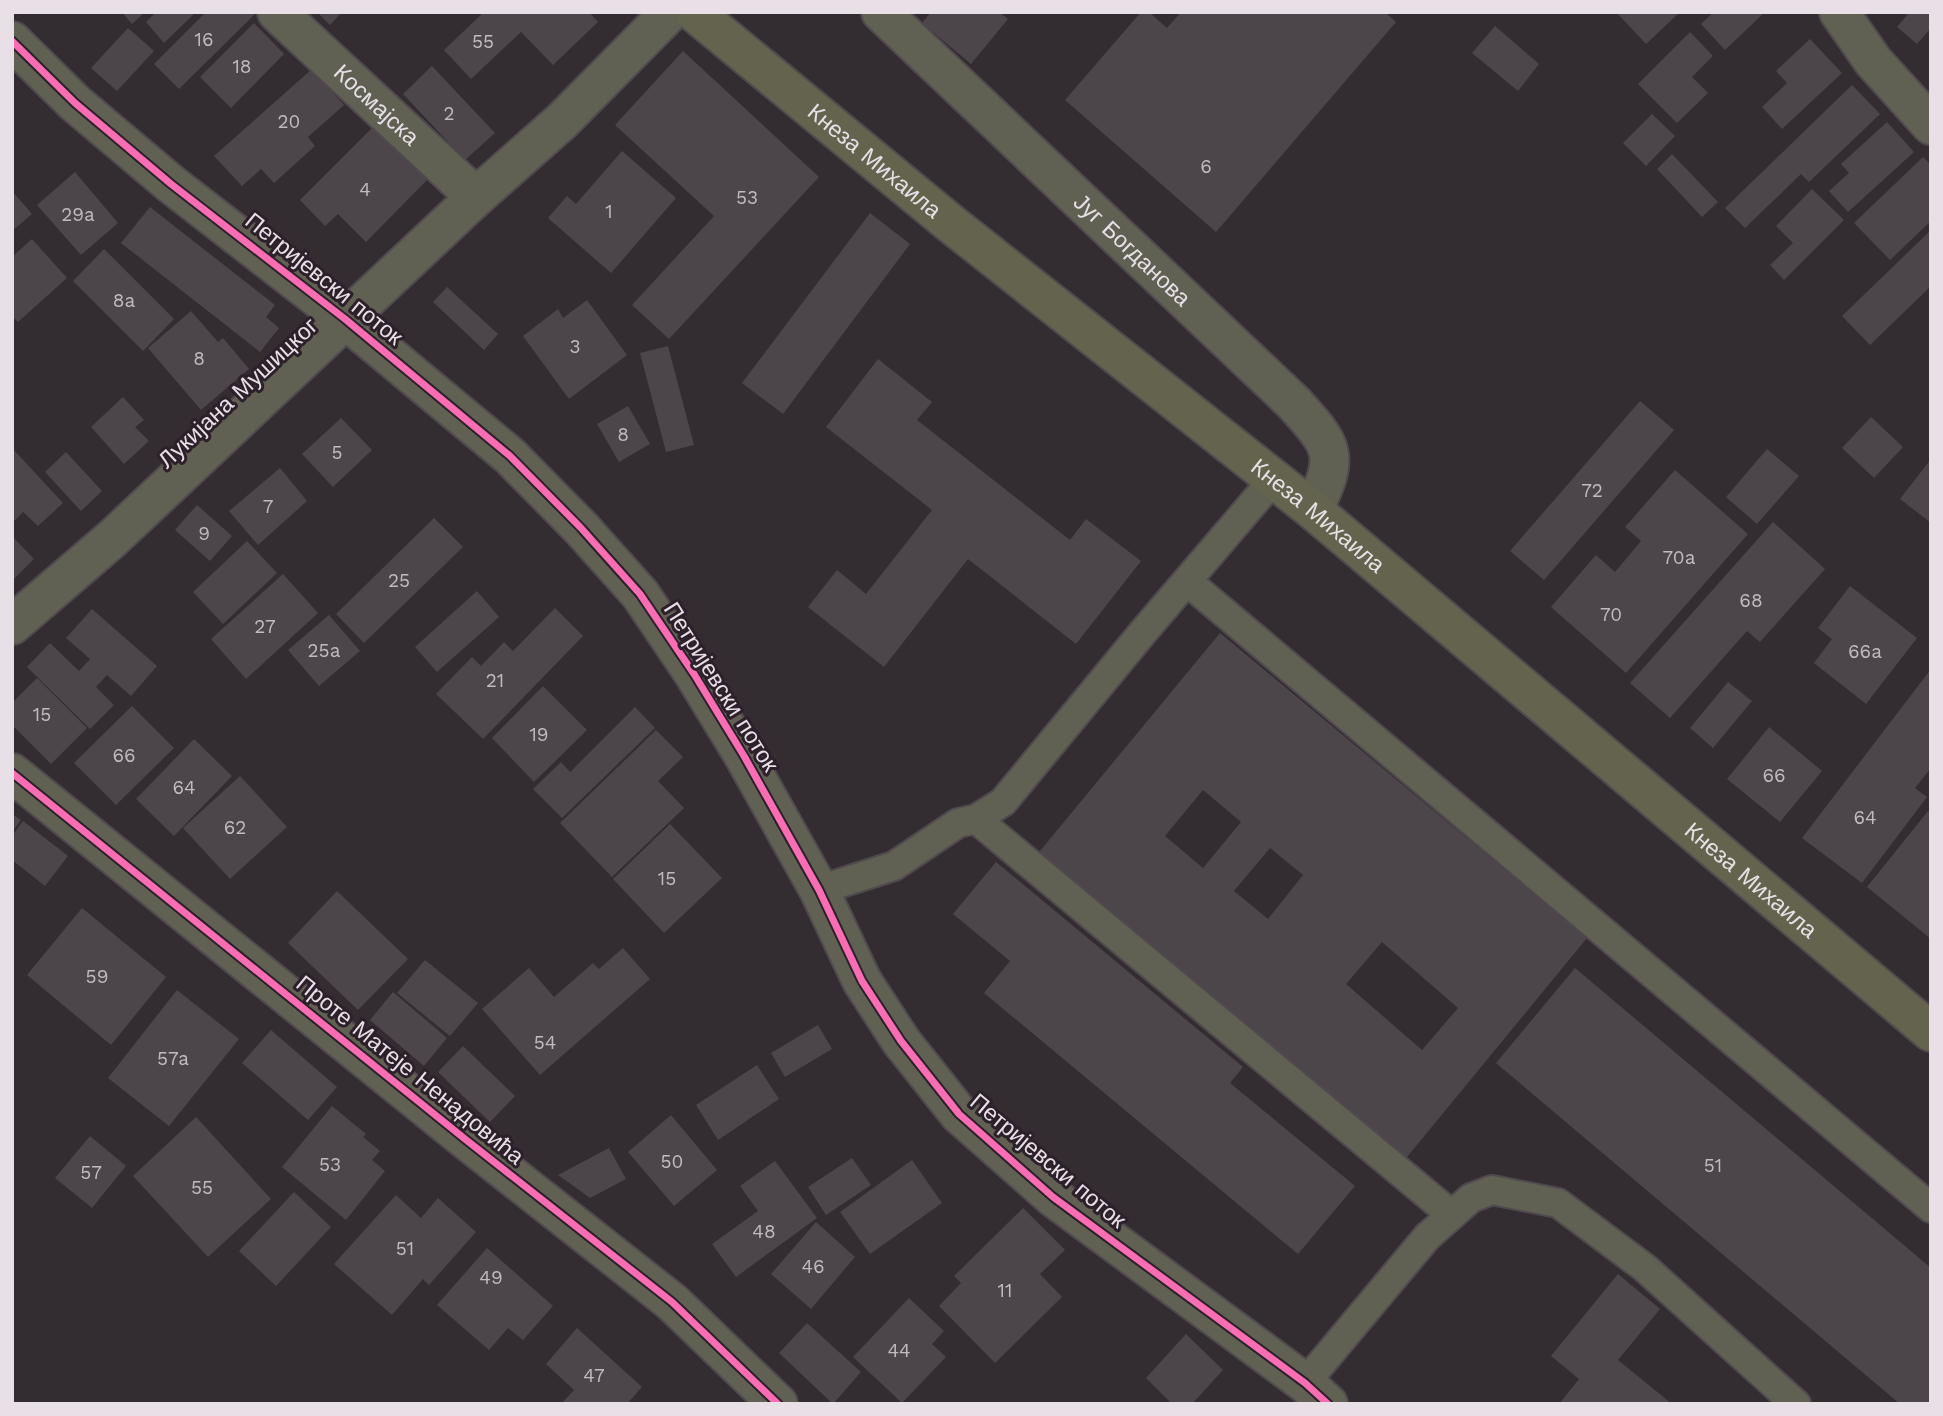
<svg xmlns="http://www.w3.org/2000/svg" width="1943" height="1416" font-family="'Work Sans',sans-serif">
  <rect width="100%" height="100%" fill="#332d32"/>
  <path fill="#4c464a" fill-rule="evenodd" d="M122,12H145L132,24Z
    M156,12H196L164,43L146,22Z
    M206,12H253L255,14L179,89L154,64Z
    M317,12H342L330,25Z
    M484,12H589L598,22L553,65L521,32L471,79L444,50Z
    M931,12H999L1008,19L971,64L922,23Z
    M1141,12H1149L1167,28L1181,12H1385L1396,22L1216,232L1065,100Z
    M1616,12H1680L1646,44Z
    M1714,12H1765L1725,50L1701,24Z
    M1906,12H1931V28L1917,44L1897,27L1908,14Z
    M254,23L284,54L231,108L200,77Z
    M1495,26L1539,64L1518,91L1472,53Z
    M128,28L154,51L117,91L91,68Z
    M1690,32L1713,56L1692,77L1708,93L1677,123L1638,84Z
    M1810,39L1842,73L1782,129L1762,107L1787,83L1776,71Z
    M683,51L819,177L669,339L632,305L714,216L615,125Z
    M432,66L495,133L465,160L403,94Z
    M312,69L344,105L308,137L315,146L274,183L261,169L242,186L214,156Z
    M1852,85L1880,114L1809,182L1801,174L1745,228L1725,208Z
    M1652,114L1675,136L1646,166L1623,143Z
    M1887,122L1914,152L1848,212L1829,191L1849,173L1841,164Z
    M377,123L430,177L366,242L338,214L325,226L300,200Z
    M622,151L676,198L611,273L548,218L567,196L576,204Z
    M1672,154L1718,202L1702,217L1657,169Z
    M1923,157L1931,165V221L1890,260L1854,223Z
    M75,172L118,223L81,255L37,205Z
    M1812,189L1844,220L1784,280L1770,265L1793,243L1776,226Z
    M12,191L32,214L12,231Z
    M150,207L275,305L266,317L279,328L260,352L121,243Z
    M870,213L910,244L783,414L742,383Z
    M1931,230V286L1870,345L1842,316Z
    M32,239L67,278L18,322L12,316V257Z
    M104,249L174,319L143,351L73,281Z
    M447,287L498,334L484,350L433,302Z
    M587,300L627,355L569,399L523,336L558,309L563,318Z
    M191,311L218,342L223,338L249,369L201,410L148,348Z
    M668,346L694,445L666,452L640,353Z
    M878,359L932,402L917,420L1070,540L1086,519L1141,561L1076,644L968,559L884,667L808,607L837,570L866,594L932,510L826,427Z
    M123,397L144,420L135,427L149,441L124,464L91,427Z
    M1640,401L1674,430L1544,580L1510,551Z
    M628,406L650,444L619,462L597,424Z
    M1871,417L1903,447L1874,478L1842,448Z
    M341,418L372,450L333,487L302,454Z
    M12,448L63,503L38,526L23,512L12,523Z
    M1767,449L1799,476L1757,524L1726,497Z
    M66,452L102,491L81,511L45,472Z
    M1931,459V523L1900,499Z
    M280,468L307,501L258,545L229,511Z
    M1675,470L1748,534L1626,673L1551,607L1596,555L1615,572L1641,541L1625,527Z
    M197,505L232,536L210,561L175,530Z
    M434,518L463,547L364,643L336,614Z
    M1773,522L1825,569L1760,642L1747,631L1670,718L1630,683Z
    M12,536L34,559L12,581Z
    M247,541L277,573L223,624L193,592Z
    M283,574L318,613L246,679L211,639Z
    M1850,586L1917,638L1866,704L1814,663L1832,639L1818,628Z
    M477,591L499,617L437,672L415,647Z
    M555,608L583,636L483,739L436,694L472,657L481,666L504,642L513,651Z
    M92,609L157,666L131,696L107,675L96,687L114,705L90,729L27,667L50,643L79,671L90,659L66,638Z
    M329,615L360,651L319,686L288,650Z
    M1220,633L1587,938L1403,1162L1035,857ZM1203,790L1241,822L1203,868L1165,836ZM1270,848L1303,875L1268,919L1234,891ZM1382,942L1458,1008L1422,1050L1346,984Z
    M1931,669V768L1915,788L1927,797L1862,883L1802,838Z
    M37,678L87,728L51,764L12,725V703Z
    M1728,682L1752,701L1713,748L1690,728Z
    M543,686L587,730L534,782L492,738Z
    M132,706L174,748L116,805L74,763Z
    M635,707L655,728L562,818L533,789L561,762L570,772Z
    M1769,727L1822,771L1780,822L1727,779Z
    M656,730L683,757L658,781L684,808L612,877L560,823Z
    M194,739L232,776L174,836L136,799Z
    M240,776L287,827L230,879L183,828Z
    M1928,811L1931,813V939L1867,887Z
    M12,814L21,820L12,832Z
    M23,821L68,856L45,886L12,860V836Z
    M670,824L722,878L664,933L613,879Z
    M996,862L1243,1067L1230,1083L1355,1186L1298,1254L984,993L1010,961L953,914Z
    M337,891L408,959L358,1010L288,943Z
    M82,908L166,977L111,1045L27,975Z
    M623,948L650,979L540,1075L482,1009L529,968L554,997L593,963L599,969Z
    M425,960L478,1003L450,1036L397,993Z
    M1575,968L1931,1268V1404H1900L1496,1063Z
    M177,990L239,1039L169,1126L108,1078Z
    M393,992L447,1038L424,1066L370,1020Z
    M818,1025L832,1049L785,1077L771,1053Z
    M271,1030L337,1087L308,1120L242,1063Z
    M463,1046L515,1096L490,1122L438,1072Z
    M757,1065L779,1099L718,1140L696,1105Z
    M332,1106L366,1134L363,1137L380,1151L372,1160L385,1171L346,1220L282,1167Z
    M671,1115L717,1170L674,1206L628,1152Z
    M196,1117L271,1199L208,1257L133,1176Z
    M90,1136L126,1166L92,1208L55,1178Z
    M609,1148L626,1179L590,1198L558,1175Z
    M852,1158L871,1185L826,1215L808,1187Z
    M912,1160L942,1203L870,1254L840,1212Z
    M775,1161L817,1218L736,1277L712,1244L758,1211L740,1186Z
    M294,1192L331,1227L276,1286L239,1251Z
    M396,1195L421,1218L438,1198L476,1232L429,1285L423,1279L392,1315L334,1264Z
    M1023,1208L1065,1250L1040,1274L1062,1297L995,1363L939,1306L961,1283L954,1276Z
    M816,1222L855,1257L811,1309L771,1274Z
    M487,1248L553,1306L523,1340L508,1328L489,1350L437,1305Z
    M1618,1274L1660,1309L1618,1360L1672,1404H1559L1579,1379L1551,1356Z
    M909,1298L944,1331L932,1344L946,1357L902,1403L853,1357Z
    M807,1323L861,1372L833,1404L779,1353Z
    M577,1328L642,1387L627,1404H561L574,1390L546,1364Z
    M1186,1334L1223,1370L1192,1404H1172L1146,1378Z"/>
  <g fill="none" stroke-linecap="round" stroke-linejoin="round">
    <g stroke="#4f4a4e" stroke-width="32">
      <path id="lane" d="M1188,582L1931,1208
        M976,819L1452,1215
        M819,890L894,866L958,823L976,819L1003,802L1144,631L1273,480
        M1305,1383L1427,1237L1471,1198L1492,1190L1558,1203L1645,1268L1796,1404"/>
    </g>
    <g stroke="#4f4a4e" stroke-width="42">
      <g id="street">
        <path id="s1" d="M277,12L476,197"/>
        <path id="s2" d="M881,12L1294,403C1334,447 1340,455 1313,510"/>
        <path d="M1839,12L1873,61L1931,125"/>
        <path d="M12,41L75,103L171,184L345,319L510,456L581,528L640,594L694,674L744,756L819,890L862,981L901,1041L959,1114L1053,1197L1305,1383L1328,1404"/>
        <path d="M12,625L113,538L476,197L562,121L670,12"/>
        <path d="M12,773L465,1139L672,1302L778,1404"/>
      </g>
    </g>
    <g stroke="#4f4a4e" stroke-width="42">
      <g id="secondary">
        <path id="s3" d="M694,12L950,223L1313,510L1931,1032"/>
      </g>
    </g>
    <use href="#lane" stroke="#606053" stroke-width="28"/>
    <use href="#street" stroke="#606053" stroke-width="38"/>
    <use href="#secondary" stroke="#63634e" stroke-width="38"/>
    <g stroke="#2c202a" stroke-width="11">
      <path id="cycleway" d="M12,41L75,103L171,184L345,319L510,456L581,528L640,594L694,674L744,756L819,890L862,981L901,1041L959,1114L1053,1197L1305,1383L1328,1404
        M12,773L465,1139L672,1302L778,1404"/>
    </g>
    <use href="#cycleway" stroke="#f96db3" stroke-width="7"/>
  </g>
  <g text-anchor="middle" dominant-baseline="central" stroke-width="6" stroke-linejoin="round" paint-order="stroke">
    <g font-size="19" fill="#c1babf">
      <text x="204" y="39">16</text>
      <text x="483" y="41">55</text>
      <text x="242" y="66">18</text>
      <text x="449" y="113">2</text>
      <text x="289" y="121">20</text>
      <text x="1206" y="166">6</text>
      <text x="365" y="189">4</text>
      <text x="747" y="197">53</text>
      <text x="609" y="211">1</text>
      <text x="78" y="214">29a</text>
      <text x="124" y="300">8a</text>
      <text x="575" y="346">3</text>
      <text x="199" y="358">8</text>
      <text x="623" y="434">8</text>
      <text x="337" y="452">5</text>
      <text x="1592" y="490">72</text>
      <text x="268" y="506">7</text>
      <text x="204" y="533">9</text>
      <text x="1679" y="557">70a</text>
      <text x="399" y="580">25</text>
      <text x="1751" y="600">68</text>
      <text x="1611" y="614">70</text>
      <text x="265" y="626">27</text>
      <text x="324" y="650">25a</text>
      <text x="1865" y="651">66a</text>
      <text x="495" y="680">21</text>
      <text x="42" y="714">15</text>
      <text x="539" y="734">19</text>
      <text x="124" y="755">66</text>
      <text x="1774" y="775">66</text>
      <text x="184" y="787">64</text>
      <text x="1865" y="817">64</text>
      <text x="235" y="827">62</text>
      <text x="667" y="878">15</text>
      <text x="97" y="976">59</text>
      <text x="545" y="1042">54</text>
      <text x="173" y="1058">57a</text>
      <text x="672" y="1161">50</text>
      <text x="330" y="1164">53</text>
      <text x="1713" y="1165">51</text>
      <text x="91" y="1172">57</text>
      <text x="202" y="1187">55</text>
      <text x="764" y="1231">48</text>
      <text x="405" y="1248">51</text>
      <text x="813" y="1266">46</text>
      <text x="491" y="1277">49</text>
      <text x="1005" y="1290">11</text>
      <text x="899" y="1350">44</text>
      <text x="594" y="1375">47</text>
    </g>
    <g font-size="23" fill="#e8e0e6" stroke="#2c202a">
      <text stroke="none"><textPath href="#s1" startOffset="136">Космајска</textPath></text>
      <text stroke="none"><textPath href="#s3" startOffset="234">Кнеза Михаила</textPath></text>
      <text stroke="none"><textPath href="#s2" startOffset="346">Југ Богданова</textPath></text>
      <text transform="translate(324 279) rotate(39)">Петријевски поток</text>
      <text transform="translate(238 393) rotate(-43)">Лукијана Мушицког</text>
      <text stroke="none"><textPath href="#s3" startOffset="802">Кнеза Михаила</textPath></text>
      <text transform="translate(721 687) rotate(58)">Петријевски поток</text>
      <text stroke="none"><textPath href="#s3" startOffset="1368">Кнеза Михаила</textPath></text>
      <text transform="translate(410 1070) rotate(39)">Проте Матеје Ненадовића</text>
      <text transform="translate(1048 1161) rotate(40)">Петријевски поток</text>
    </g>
  </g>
  <rect width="1943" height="1416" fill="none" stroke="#e8e0e6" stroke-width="28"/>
</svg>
